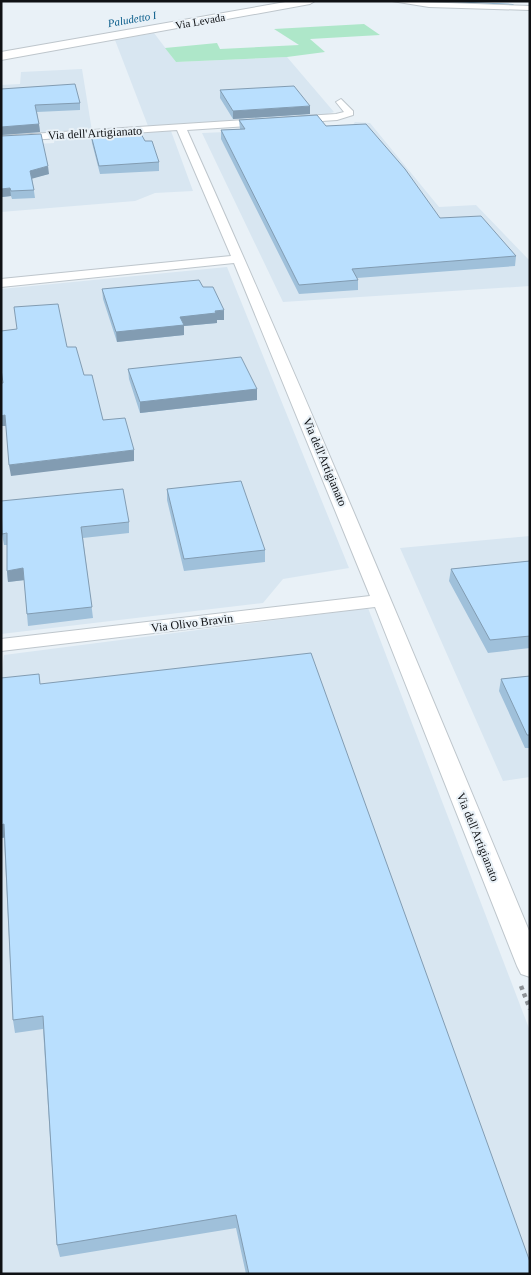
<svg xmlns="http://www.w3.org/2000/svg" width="531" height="1275" font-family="'Times New Roman',serif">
  <rect width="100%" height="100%" fill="#e9f1f7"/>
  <path fill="#d8e6f1" d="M154,33L176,62L287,57L334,112L327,114L148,126L115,40Z
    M82,69L92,131L1,137V85L20,84L21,72Z
    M355,122L370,123L439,207L476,205L530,261V286L283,302L202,133L351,127Z
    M171,131L193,191L155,193L135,201L1,212V146L54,143L55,138Z
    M227,267L349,568L283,579L263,603L1,634V289Z
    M530,536V777L503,781L400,548Z
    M368,608L530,1031V1274H1V676L4,655Z"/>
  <path fill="#aee7c9" d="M364,24L380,35L310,39L325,52L287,57L176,62L165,48L217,43L220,49L299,45L274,29Z"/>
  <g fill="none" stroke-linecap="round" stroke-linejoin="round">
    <path fill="#75a5c8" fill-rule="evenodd" d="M449,1L513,4L514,5L424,1Z"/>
    <g stroke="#bec6cc" stroke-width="2">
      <path id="street" d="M392,1L530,6V10L429,7Z
        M341,99L353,111V115L337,120L187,130C306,395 418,663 530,933V977L521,974L517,966L375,607L1,651V639L370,596L234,263L1,287V279L231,256L177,130L1,142V136L336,114L344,112L336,102Z"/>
    </g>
    <g stroke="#bec6cc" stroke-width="2">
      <path id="secondary" d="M291,1H315L310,4L1,60V52Z"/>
    </g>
    <path stroke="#8d9297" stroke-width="4.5" stroke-dasharray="4 4" stroke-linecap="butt" d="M521,986L530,1009"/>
    <use href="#street" fill="#fff" fill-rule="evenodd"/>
    <use href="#secondary" fill="#fff" fill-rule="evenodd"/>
  </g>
  <path fill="#9fc0da" d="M1,89L80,103V110L37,112L40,132L1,135Z
    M220,90L310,114L233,119L220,98Z
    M239,120L326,126L440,218L516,256L515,266L357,278L358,280V290L299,294L221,139V130L240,129Z
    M91,135L145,141L159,162V171L100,174L92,143Z
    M1,136L49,174L32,178L35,198L12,199L11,196L2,197L1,192Z
    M203,287L224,320H217V323L184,326V335L117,342L103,299L102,289Z
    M128,369L257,389V400L140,413L129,379Z
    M167,489L265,550V562L184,571L167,500Z
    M129,522V533L83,538L93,618L28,626L24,580L8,582L7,571V545H4L2,534Z
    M530,561V648L488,653L449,581L451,569Z
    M530,676V748H525L499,691L501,679Z
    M1,678L40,684L530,1274H246L236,1228L60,1257L57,1245L43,1029L15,1033L13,1020L4,838H1Z"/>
  <path fill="#829cb2" d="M310,106V114L233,119V111Z
    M39,124L40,132L1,135V127Z
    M48,166L49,174L31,179L30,171Z
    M10,188L11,196L2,197L1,189Z
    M224,310V320H217V323L184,326V335L117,342L116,332L180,317Z
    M257,389V400L140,413V402Z
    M5,415L6,426H1V416Z
    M134,450V461L11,476L9,465Z
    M23,568L25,580L8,582L7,571Z
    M4,824L6,837L1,838V825Z"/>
  <path fill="#b9dffe" stroke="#829cb2" d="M75,84L80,103L35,105L39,124L1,127V89Z
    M294,86L310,106L233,111L220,90Z
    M317,115L326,126L366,124L405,169L440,218L481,216L516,256L352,269L358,280L299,285L221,130L245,129L239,120Z
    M140,132L145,141H152L159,162L99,166L91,135Z
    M41,134L48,166L30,171L34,190L11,191L10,188L1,189V136Z
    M199,280L203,287H213L224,310L215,311L216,313L180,317L184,325L116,332L102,289Z
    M58,304L67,347H76L84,375H92L103,420L125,418L134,450L9,465L5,415L1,416V383H3L1,369V331L17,329L14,307Z
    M241,357L257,389L140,402L128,369Z
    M241,481L265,550L184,559L167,489Z
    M123,489L129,522L81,527L92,607L27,614L23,568L7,571V533L2,534L1,501Z
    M530,561V636L490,640L451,569Z
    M311,653L530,1262V1274H249L236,1215L57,1245L43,1016L13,1020L4,824L1,825V678L39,674L40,684Z
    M530,676V735H527L501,679Z"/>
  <g text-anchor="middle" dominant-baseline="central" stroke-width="4" stroke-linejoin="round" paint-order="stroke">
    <g font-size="11" font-style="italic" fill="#085c8a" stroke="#e9f1f7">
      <text transform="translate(132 19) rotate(-10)">Paludetto I</text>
    </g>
    <g font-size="11" fill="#0f1114" stroke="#e9f1f7">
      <text transform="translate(200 21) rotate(-10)">Via Levada</text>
    </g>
    <g font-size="12" fill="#0f1114" stroke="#e9f1f7">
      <text transform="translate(95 133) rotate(-3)">Via dell'Artigianato</text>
      <text transform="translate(325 462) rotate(67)">Via dell'Artigianato</text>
      <text transform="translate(192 623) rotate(-7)">Via Olivo Bravin</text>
      <text transform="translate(478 837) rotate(68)">Via dell'Artigianato</text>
    </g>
  </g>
  <rect width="531" height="1275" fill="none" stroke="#0f1114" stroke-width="5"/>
</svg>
